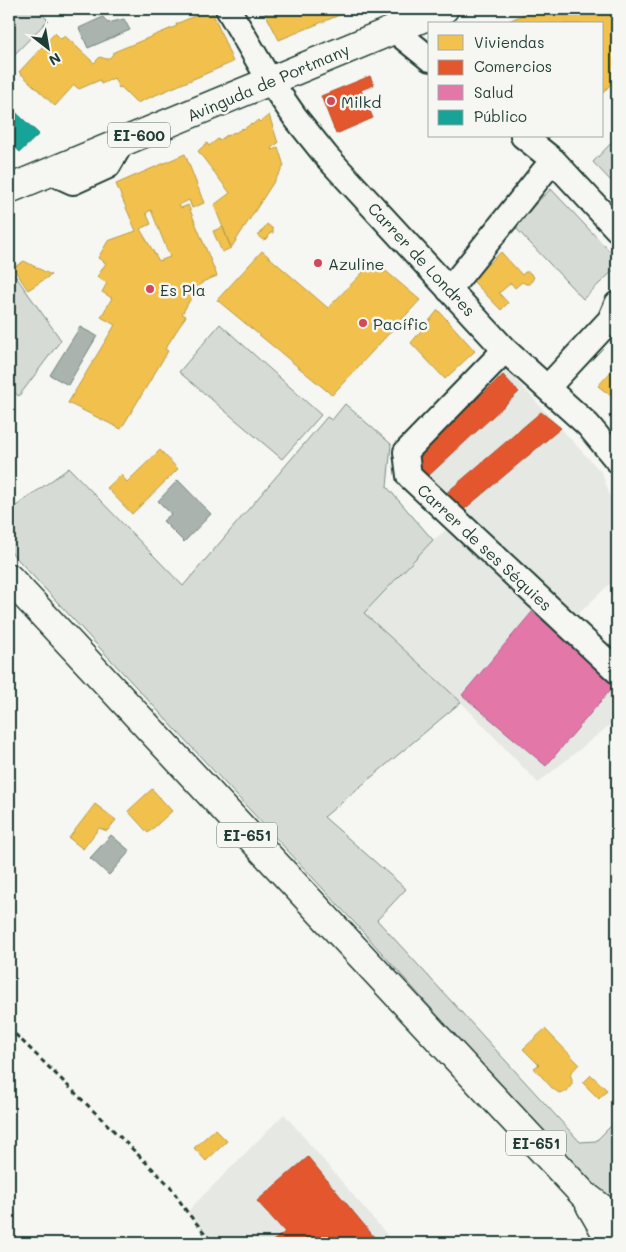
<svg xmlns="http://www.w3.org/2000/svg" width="626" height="1252" font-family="Mali,sans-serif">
  <rect width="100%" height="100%" fill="#f6f6f2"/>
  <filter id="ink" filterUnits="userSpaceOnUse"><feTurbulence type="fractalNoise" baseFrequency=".02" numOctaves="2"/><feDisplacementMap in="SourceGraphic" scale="10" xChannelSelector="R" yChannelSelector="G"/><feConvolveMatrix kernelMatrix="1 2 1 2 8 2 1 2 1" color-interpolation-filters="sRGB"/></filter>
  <g filter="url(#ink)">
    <path fill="#e6e8e4" d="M506,369L602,473L612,502L617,508V577L575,617L617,656V719L538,783L461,702L364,613L433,540L445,531L449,523L425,479L415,456L501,373Z
      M284,1114L394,1243H213L187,1212Z"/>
    <path fill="#d6dbd6" stroke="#7a8c85" d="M9,9H37L48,20L9,60Z
      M617,137V176L612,182L593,162Z
      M551,189L617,259V267L583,299L513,225Z
      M9,267L61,340L19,396L9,389Z
      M220,324L321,415L282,459L179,372Z
      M345,404L391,444L387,487L433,540L364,613L461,702L324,817L406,889L377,920L580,1142L596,1141L617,1120V1207L605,1196L497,1082L364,933L9,550V511L69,468L183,586L327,417L332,420Z"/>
    <path fill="#aab3ae" stroke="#72847d" d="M103,17L108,23L124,19L130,30L88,48L79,28Z
      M80,327L97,336L68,385L50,375Z
      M178,480L211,514L184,542L163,521L171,514L158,501Z
      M111,835L130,851L109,875L90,858Z"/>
    <path fill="#f2c14e" stroke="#b39946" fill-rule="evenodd" d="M211,9L233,62L137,103L121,87L119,88L114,78L101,84L100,80L79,89L74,85L55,106L19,72L55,33L61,39L65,36L94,63L100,57L106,59L111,57L114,52L177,26L176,24Z
      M263,9H354L279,40Z
      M536,9H617V77L602,94V24H502Z
      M269,115L278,143L271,148L273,150L278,147L284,166L231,248L214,205L230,193L198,151L207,143L209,146L218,139L219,141L227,135L228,136L234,132L235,133L243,128L244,129L251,124L252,125L258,120L260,122Z
      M185,154L204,203L192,208L189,200L179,205L181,208L188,205L217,276L202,282V284L198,286L182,314L186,316L165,349L168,351L121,429L68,403L115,325L101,317L112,298L102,292L107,283L97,277L106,263L98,258L108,241L136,231L116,184ZM151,210L170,257L159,261L140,229L151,224L146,213Z
      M267,224L273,229V233H270L268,238L263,240L258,236Z
      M223,227L231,248L222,252L213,231Z
      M262,251L328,308L374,261L420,300L332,395L217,300Z
      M501,252L522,275L525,272H529L534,277L530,284H526L522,282L515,288L511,283L499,293L508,303L501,310L472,280Z
      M24,261L51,275L28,290L13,268Z
      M438,310L475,351L445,379L411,343Z
      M617,353V389L611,396L598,386L616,366L610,360Z
      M160,450L178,469L132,514L107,488L121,475L127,482Z
      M152,789L172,811L148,833L128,811Z
      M95,804L116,820L107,831L99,828L83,849L69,838Z
      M545,1029L579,1064L570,1074L572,1079V1084L567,1091L559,1093L552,1088L534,1068L539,1065L523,1049Z
      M591,1075L607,1090L599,1099L583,1083Z
      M215,1129L227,1141L206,1161L194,1148Z"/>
    <path fill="#e4572e" stroke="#a94f30" d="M370,76L374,85L361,90L373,118L336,134L321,96Z
      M503,375L519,392L425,479L416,470L415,456Z
      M541,412L561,428L461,512L444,495Z
      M308,1157L379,1243H270L285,1232L257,1201Z"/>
    <path fill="#e377a8" stroke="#a86685" d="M532,612L617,682L546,766L462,695Z"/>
    <path fill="#17a398" stroke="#19847a" d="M9,106L39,134L20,152L9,142Z"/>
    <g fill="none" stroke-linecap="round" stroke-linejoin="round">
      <g stroke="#1f3d34" stroke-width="28">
        <path id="minor" d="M228,9L270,81L295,117L327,157L505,350L588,425L617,460
          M394,30L430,59
          M523,136L553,160L617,229
          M51,172L73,182L108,166L122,142
          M449,290L553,160
          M505,350L406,452L409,476L617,671
          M547,388L610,320L617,304"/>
      </g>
      <g stroke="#1f3d34" stroke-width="31">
        <path id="major" d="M9,189L444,9
          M9,578L584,1195L617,1220
          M590,1205L612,1243"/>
      </g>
      <path stroke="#1f3d34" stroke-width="3" stroke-dasharray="5 4" stroke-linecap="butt" d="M609,417L617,414
        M9,1028L170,1186L187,1212L213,1243"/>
      <use href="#minor" stroke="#f6f6f2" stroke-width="24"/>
      <use href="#major" stroke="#f6f6f2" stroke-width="28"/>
    </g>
  </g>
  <g fill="#d1495b" stroke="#f6f6f2" stroke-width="2">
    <circle cx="331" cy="101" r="5"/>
    <circle cx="318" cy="263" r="5"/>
    <circle cx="150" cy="289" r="5"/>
    <circle cx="363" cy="323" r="5"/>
  </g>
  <g text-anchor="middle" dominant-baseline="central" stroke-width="5" stroke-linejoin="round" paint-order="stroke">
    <g fill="#f6f6f2" stroke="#60746d" stroke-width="1">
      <rect x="108" y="122.5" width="62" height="25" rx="4"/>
      <rect x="217" y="822.5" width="60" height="25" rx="4"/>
      <rect x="506" y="1130.5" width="60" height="25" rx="4"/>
    </g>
    <g font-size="15" font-weight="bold" fill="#1f3d34">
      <text x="139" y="135">EI-600</text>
      <text x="247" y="835">EI-651</text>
      <text x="536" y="1143">EI-651</text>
    </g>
    <g font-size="16" fill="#1f3d34" stroke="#f6f6f2">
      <text transform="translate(268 82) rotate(-23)">Avinguda de Portmany</text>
      <text transform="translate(422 259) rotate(47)">Carrer de Londres</text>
      <text transform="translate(485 547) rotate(43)">Carrer de ses Séquies</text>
    </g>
    <g font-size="16" fill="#1f3d34" stroke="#f6f6f2" text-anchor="start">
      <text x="341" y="101">Milkd</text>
      <text x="328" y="263">Azuline</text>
      <text x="160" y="289">Es Pla</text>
      <text x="373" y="323">Pacífic</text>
    </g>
  </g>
  <rect width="626" height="1252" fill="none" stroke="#f6f6f2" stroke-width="30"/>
  <rect x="15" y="15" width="596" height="1222" fill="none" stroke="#1f3d34" stroke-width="2" filter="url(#ink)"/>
  <rect x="428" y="22" width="175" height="115" fill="#f6f6f2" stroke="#a0aca6"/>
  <rect x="438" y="35" width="25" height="15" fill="#f2c14e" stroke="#a0aca6"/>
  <text x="474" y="48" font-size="15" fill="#1f3d34">Viviendas</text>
  <rect x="438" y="60" width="25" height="15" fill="#e4572e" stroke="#a0aca6"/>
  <text x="474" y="72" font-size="15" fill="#1f3d34">Comercios</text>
  <rect x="438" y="85" width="25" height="15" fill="#e377a8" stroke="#a0aca6"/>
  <text x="474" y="98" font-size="15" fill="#1f3d34">Salud</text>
  <rect x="438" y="110" width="25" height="15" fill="#17a398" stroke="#a0aca6"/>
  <text x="474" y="122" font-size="15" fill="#1f3d34">Público</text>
  <g transform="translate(48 48) rotate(149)" stroke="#f6f6f2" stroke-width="4" paint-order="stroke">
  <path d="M0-4L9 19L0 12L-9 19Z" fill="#1f3d34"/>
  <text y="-8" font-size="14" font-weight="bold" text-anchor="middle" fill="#1f3d34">N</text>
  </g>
</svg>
